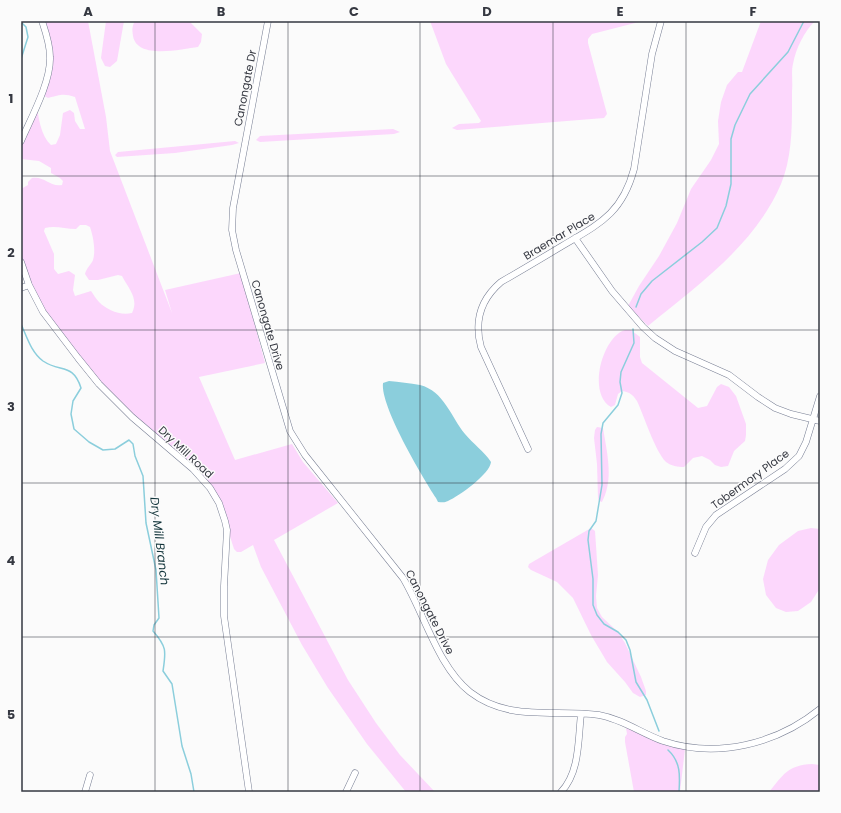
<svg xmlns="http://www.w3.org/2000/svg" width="841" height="813" font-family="Poppins,sans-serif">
  <rect width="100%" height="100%" fill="#fbfbfb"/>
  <path fill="#fcd7fc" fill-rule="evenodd" d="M42,21H88L106,117L110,151L172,313L165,290L241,273L265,363L199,377L235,460L292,444L303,462L338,503L274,540L348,680L376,723L400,755L435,792H406L367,744L328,688L302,645L261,567L253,545L241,552H237L234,549L225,521L210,488L99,384L43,312L21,262V189L28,185V182L32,178C45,176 49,187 62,185L63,181L60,178L51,173V168L39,161L21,159V141L37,104C38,117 41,136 51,145L56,144L60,135L63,113L70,110L74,113L75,121L80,129H85L75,97C63,93 60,95 48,98L41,94L50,59ZM80,225H86L90,227C93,236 96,250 93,260C91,265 87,267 85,274L89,280H98L118,275L122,276C129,289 139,299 132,313C120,316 107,310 99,302C96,299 94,295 91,291L75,296L73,290L75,275L69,271L58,274L54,269V254L44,231L45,228C55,225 65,229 76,229Z
    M106,21H124L117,61L110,67L105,66L101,58Z
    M135,21H189L202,34L201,42L198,47C182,49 137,60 133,36C132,30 132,26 135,21Z
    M430,21H637L639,22L592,34L588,39V43L607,114L604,118L457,130L452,128L459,124L479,123L481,121L446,64Z
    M761,21H815C804,32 796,48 793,64C791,72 793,82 792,91C792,122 793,155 781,184C755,245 698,285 648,326L628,306L639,286L659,256L677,223L691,189L711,160L719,144L718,121L721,102L727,85L738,72H742Z
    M393,129L400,132L394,134L260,142L256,140L260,136Z
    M235,141L239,143L232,145L175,153L117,157L115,155L118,152Z
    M625,330H631L640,337V357L642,363L698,408L707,406L717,387L721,384L729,387L736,396L746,424V435L745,441L734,451L728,466L721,467L715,465L710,460L702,456L693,458L684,467C678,467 671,466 666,462C655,451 644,416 637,401C633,395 630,392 622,391L618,394L615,405L611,407C587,394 602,337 625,330Z
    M597,427L603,428C607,453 614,479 602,502L599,501L598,498L597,464L594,438L595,430Z
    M591,528L595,531L598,575L596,596L597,608L602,617L618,632L625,643L641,677L646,691V695L640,697L633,693L625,682L607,662L591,635L573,598L557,582L531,570L528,567L529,564Z
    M811,528L820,529V588L811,602L798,611L786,612L776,608L766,595L763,579L768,560L779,545L798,531Z
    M626,728L662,743L685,749L680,792H634L625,742V737L627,734Z
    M812,764L820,765V792H769C783,775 788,765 812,764Z"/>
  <path fill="#8bcedc" d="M389,381C399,382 410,383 420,385C444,391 451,417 465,434C473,444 484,451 491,462C490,474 459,496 448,501C444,503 442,502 438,502L436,498C422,476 380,406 383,383Z"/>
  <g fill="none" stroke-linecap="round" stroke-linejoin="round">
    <path stroke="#8bcedc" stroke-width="1.5" d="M21,59L28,37L26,27L22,23
      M636,307L641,294L652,281L702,242L717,228L726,206L731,184V139L735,125L750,94L788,52L804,21
      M21,324C27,337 31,352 43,361C61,373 73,363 81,388L73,401L71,414L74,429L89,442L103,450L115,449L129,440L133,444L135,456L143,476L146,523L156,570L159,618L154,625L153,631C167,647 166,651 163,671L172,684L182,746L191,774L194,792
      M633,329L634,343L621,372L620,382L622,393L618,405L603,423L601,434L602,485L596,521L589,531L588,540L593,579V605L597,615L604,624L618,632L626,640L630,650L636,682L647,700L659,731
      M668,750C681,762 680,776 679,792"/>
    <g stroke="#777e93" stroke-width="7">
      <path id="minor" d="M268,21L233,208L232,230L236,250L290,431L305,455L403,578C424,613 438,667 470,692C509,722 554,709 599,715C622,719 641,733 663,741C717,759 777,744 820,709
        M21,141C31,118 51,82 50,57C50,44 46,33 42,21
        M575,238L612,291L643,327L655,338L675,351L729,375L758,397L775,408L791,414L820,421
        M21,262L29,285L43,312L78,358L99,384L132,417L193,469L210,488L219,503L225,521L227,530L224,586V616L249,792
        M21,288L29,285
        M528,449L481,347C474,321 481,299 501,282C522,270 542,258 562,246C599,224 622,214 634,169L652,54L661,21
        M695,553L706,527L716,515L785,469L799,456L806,442L820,396
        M85,792L90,775
        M346,792L355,773
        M561,792C580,772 578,740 581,714"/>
    </g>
    <use href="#minor" stroke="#fff" stroke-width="6"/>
  </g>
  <path fill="none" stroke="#353841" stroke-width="1" stroke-opacity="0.55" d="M155,21V792M288,21V792M420,21V792M553,21V792M686,21V792M21,176H820M21,330H820M21,483H820M21,637H820"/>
  <g text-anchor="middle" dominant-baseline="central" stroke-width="3" stroke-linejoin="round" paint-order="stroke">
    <g font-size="11" fill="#353841" stroke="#fbfbfb">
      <text transform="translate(245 88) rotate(-79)">Canongate Dr</text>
      <text transform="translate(559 236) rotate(-31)">Braemar Place</text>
      <text transform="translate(268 325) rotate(74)">Canongate Drive</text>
      <text transform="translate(186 452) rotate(43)">Dry Mill Road</text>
      <text transform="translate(750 479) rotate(-36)">Tobermory Place</text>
      <text transform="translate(430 612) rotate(63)">Canongate Drive</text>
    </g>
    <g font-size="12" font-style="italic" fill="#13353b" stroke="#fbfbfb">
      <text transform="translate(160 541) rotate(83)">Dry Mill Branch</text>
    </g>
  </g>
  <rect width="841" height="813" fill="none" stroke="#fbfbfb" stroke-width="44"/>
  <rect x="22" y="22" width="797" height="769" fill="none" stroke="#353841" stroke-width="1.5"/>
  <g font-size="13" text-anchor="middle" font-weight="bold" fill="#353841">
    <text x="88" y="16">A</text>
    <text x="221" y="16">B</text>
    <text x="354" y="16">C</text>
    <text x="487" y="16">D</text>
    <text x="620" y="16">E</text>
    <text x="753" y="16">F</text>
    <text x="11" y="103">1</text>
    <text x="11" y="257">2</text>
    <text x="11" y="411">3</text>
    <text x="11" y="565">4</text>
    <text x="11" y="719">5</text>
  </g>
</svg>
